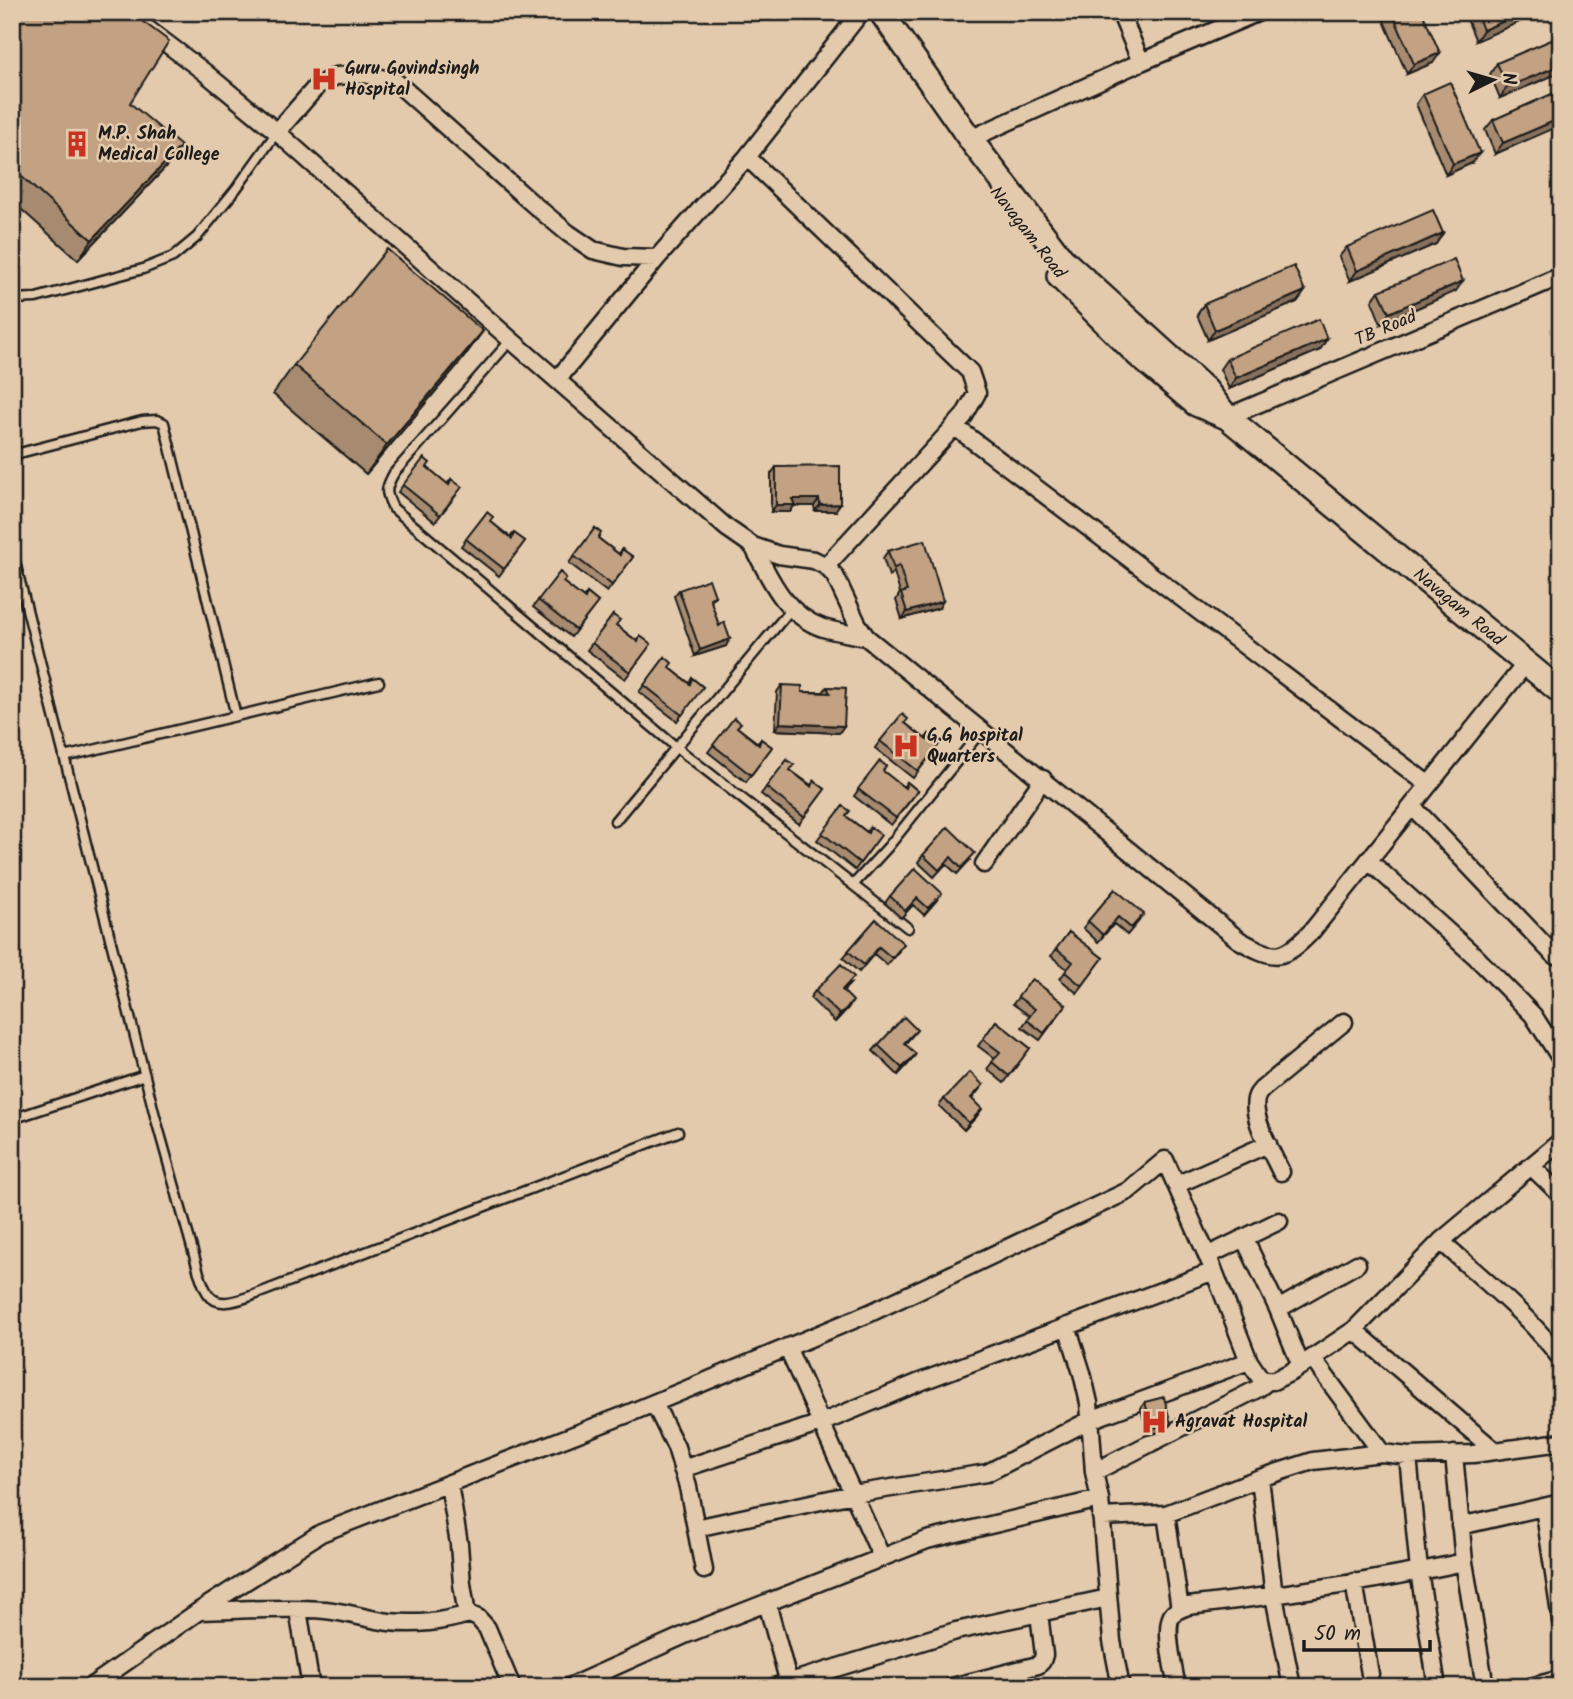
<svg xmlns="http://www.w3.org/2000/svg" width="1573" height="1699" font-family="Kalam,sans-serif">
  <rect width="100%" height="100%" fill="#e4caac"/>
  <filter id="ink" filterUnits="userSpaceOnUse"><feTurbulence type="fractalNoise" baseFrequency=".0143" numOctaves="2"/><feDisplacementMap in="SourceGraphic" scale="14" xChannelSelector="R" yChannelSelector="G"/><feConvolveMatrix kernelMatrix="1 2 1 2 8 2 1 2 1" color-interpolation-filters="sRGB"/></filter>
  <g filter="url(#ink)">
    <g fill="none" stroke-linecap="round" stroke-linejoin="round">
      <g stroke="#1c1c1c" stroke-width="13">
        <path id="lane" d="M12,299L36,298L143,269L173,257L197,237L236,189L277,132
          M511,340L394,473C385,489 385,492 393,508L676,747L908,928
          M12,455L142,421L157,420L164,423L236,716
          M12,550L155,1116L199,1273C202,1280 204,1289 209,1295C219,1309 241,1299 254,1295L678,1132
          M64,757L379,682
          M615,821L791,609
          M853,885L888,847L982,730
          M12,1119L145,1075"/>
      </g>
      <g stroke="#1c1c1c" stroke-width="21">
        <path id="street" d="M125,12L203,71L277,132L511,340L727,528L753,546L779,555L814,560L826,566L835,576L857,623L866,637L1239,940C1275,960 1282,962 1312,931L1527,662
          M1120,12L1141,62
          M277,132L317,86L336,76L365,74L396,82L533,204L568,233L593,250L623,257L657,258
          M970,139L1141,62L1259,12
          M747,157L970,372L977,393L964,416L826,566
          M557,380L657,258L747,157L861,12
          M1227,417L1561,276
          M954,426L1429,785
          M753,546C770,579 785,615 823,628C837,632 852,634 866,637
          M1412,806L1554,955
          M1369,861L1475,956L1533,1015L1561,1059
          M984,864L1043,779
          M1531,1166L1561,1195
          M1281,1172C1273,1154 1247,1112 1258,1094C1260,1091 1263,1088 1266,1086L1344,1022
          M1176,1185L1268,1144
          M1244,1238L1278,1309L1301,1366
          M1441,1241C1482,1279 1528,1314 1561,1359
          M1207,1256L1279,1221
          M1278,1309L1357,1264
          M1067,1326L1082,1373L1089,1403L1094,1472L1100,1499L1112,1641L1121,1687
          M1354,1330L1495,1451
          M787,1347L882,1558
          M1312,1358L1382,1453
          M654,1403L676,1447L688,1487L704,1570
          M1454,1454L1464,1562L1485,1687
          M1408,1456L1419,1571L1437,1687
          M682,1469L821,1423L920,1382L1214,1271
          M1094,1472L1259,1388L1268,1381
          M1260,1478L1274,1596L1292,1687
          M449,1484L459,1544L462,1584L466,1609L469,1614L478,1618L487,1628L512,1687
          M1544,1507L1561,1621
          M1166,1514L1180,1609
          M1101,1517L1166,1514L1260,1478L1313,1461L1382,1453L1408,1456L1473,1454L1561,1442
          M1460,1526L1561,1503
          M696,1528L853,1494L987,1473L1090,1420L1249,1361
          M1354,1582L1370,1674
          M767,1603L790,1687
          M298,1610L311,1687
          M201,1611C242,1610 284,1607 325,1610C346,1612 367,1619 389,1622C418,1625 441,1622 469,1614
          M90,1687L199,1611L321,1533L625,1415L870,1313L1128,1191L1165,1160L1214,1271L1249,1361L1261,1379L1273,1381L1293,1371L1354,1330L1441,1241L1561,1141
          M569,1687L687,1634L927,1540L1100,1499
          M774,1687L956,1631L1108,1598
          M952,1687L1038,1665L1042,1661L1044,1655L1039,1613
          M1177,1687C1174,1672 1163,1624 1173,1614C1176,1610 1183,1608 1188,1606C1280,1595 1373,1582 1464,1562
          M1530,1687L1561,1679"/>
      </g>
      <g stroke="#1c1c1c" stroke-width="28">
        <g id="secondary">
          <path id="s1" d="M881,12L970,139L1062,259L1206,390L1227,417L1561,692"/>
          <path d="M1059,276L1138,355L1196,404L1224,416"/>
        </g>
      </g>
      <use href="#lane" stroke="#e4caac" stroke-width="8"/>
      <use href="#street" stroke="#e4caac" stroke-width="16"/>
      <use href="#secondary" stroke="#e4caac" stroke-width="23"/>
    </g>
    <path fill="#a78b70" stroke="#1c1c1c" stroke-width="2" d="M12,12L130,103L167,166L78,260L12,201Z
      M1380,12H1422L1433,63L1407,74Z
      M1470,12H1542L1476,41L1466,17Z
      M1561,36V72L1500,98L1490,74L1497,63Z
      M1561,90V125L1495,154L1485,130L1493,120Z
      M1423,94L1472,163L1446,175L1416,104Z
      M1443,233L1436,244L1350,281L1339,257L1347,247Z
      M1305,291L1297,302L1208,340L1197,315L1204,304Z
      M1379,291H1456L1381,324L1372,301Z
      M483,331L462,360L366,474L273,394L294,365Z
      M1320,350L1229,389L1220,369L1227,359Z
      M427,467L447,484L451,479L457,494L435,522L398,492L403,485Z
      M776,467L835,511H815L814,506H794L790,512H771V474Z
      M487,512L490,521L510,537L514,533L525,541L499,576L461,546Z
      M595,528L598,538L619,554L622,549L633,557L607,592L569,563Z
      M888,551L939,608L902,619L896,600L900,593L894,572L889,576L883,558Z
      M560,572L563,582L583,598L587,593L598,602L571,637L533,607Z
      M679,590L715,596L711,602L726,646L695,656L674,596Z
      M613,615L616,625L637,641L640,636L651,644L625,679L587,650Z
      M1561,640V656L1554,650Z
      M665,657L669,667L689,683L692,678L703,687L677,721L639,692Z
      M782,685L802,692H823L827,687L846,688L839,733L775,730L777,692Z
      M734,718L737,727L758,743L761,739L772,747L746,782L708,752Z
      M905,723L925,739L929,734L940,743L913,778L875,748L880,741Z
      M787,760L790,770L811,785L814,781L825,789L799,824L761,794Z
      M880,761L883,771L903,787L907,782L918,791L891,825L854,796Z
      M843,806L846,816L867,832L870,827L881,835L855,870L817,840Z
      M923,855L970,860L957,874L946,864L934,877L918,862Z
      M1115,889L1139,921L1127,935L1114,924L1098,942L1083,928Z
      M890,896L937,900L924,915L913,905L901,918L885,903Z
      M876,919L899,951L887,965L874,954L859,972L843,958Z
      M1069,932L1103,958L1077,993L1060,979L1067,969L1051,956Z
      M1032,979L1066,1005L1040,1040L1022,1027L1030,1016L1013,1004Z
      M850,984L843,991L848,1008L835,1022L810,998L815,991Z
      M996,1021L1030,1048L1004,1083L987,1069L995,1059L978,1046Z
      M917,1030L905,1044L911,1061L898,1075L873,1051L878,1045Z
      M983,1085L972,1099L977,1116L964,1130L939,1106L944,1099Z
      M1145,1402L1166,1431L1147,1435L1141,1408Z"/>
    <path fill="#88715b" stroke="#1c1c1c" stroke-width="2" d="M1525,12H1542L1476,41L1483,30Z
      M1440,53L1433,63L1407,74L1414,64Z
      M1561,65V72L1500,98L1507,87Z
      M1561,118V125L1495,154L1503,143Z
      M181,146L167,166L78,260L92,240Z
      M1480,153L1472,163L1446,175L1453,164Z
      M1443,233L1436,244L1350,281L1357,271Z
      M1463,281L1456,291L1381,324L1389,313Z
      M1305,291L1297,302L1208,340L1215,330Z
      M483,331L462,360L366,474L387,445Z
      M1327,339L1320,350L1229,389L1236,378Z
      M792,499H819L814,506H794L790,512H771L776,505Z
      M840,504L835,511H815L820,505Z
      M943,601L939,608L902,619L907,612Z
      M730,639L726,646L695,656L700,650Z
      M780,723L844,726L839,733L775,730Z
      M853,1001L848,1008L835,1022L840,1015Z
      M916,1054L911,1061L898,1075L902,1068Z
      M982,1109L977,1116L964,1130L969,1123Z
      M1171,1424L1166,1431L1147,1435L1152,1428Z"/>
    <path fill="#c2a282" stroke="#1c1c1c" stroke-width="2" d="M12,12H130L169,41L130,103L181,146L92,240L12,168Z
      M1392,12H1422L1440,53L1414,64Z
      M1476,12H1525L1483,30Z
      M1561,36V65L1507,87L1497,63Z
      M1450,82L1480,153L1453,164L1423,94Z
      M1561,90V118L1503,143L1493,120Z
      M1433,210L1443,233L1357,271L1347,247Z
      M387,249L483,331L387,445L294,365Z
      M1454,259L1463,281L1389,313L1379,291Z
      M1294,266L1305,291L1215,330L1204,304Z
      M1319,319L1327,339L1236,378L1227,359Z
      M424,458L430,463L427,467L449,485L451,479L462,487L440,515L403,485Z
      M840,466V504L820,505L819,499H792L795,505H776V467Z
      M487,512L493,517L490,521L512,539L514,533L525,541L504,569L466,539Z
      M595,528L601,533L598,538L620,555L622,549L633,557L612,585L574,556Z
      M925,540L943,601L907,612L901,593L907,591L899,565L894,569L888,551Z
      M560,572L566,578L563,582L585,599L587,593L598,602L576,630L538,600Z
      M709,579L715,596L710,598L719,626L724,622L730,639L700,650L679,590Z
      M613,615L620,620L616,625L638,642L640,636L651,644L630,672L592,643Z
      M665,657L672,663L669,667L690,684L692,678L703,687L682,715L644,685Z
      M782,685L802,686V692L830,693L827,687L846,688L844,726L780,723Z
      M902,714L908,719L905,723L927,740L929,734L940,743L918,771L880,741Z
      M734,718L741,723L737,727L759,745L761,739L772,747L751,775L713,745Z
      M787,760L794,765L790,770L812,787L814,781L825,789L804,817L766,787Z
      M880,761L886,766L883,771L905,788L907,782L918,791L896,818L858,789Z
      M843,806L850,811L846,816L868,833L870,827L881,835L860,863L822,833Z
      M948,827L975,853L961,868L951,857L939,870L923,855Z
      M915,868L942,893L928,908L917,898L905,911L890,896Z
      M1115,889L1144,914L1131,928L1118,917L1103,935L1088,921Z
      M876,919L904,944L892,958L879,947L864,965L848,951Z
      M1069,932L1103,958L1082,986L1065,972L1073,962L1056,949Z
      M841,964L854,977L842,990L853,1001L840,1015L815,991Z
      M1032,979L1066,1005L1044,1033L1027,1020L1035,1009L1018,997Z
      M904,1017L917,1030L904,1043L916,1054L902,1068L878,1045Z
      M996,1021L1030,1048L1009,1076L992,1062L1000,1052L983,1039Z
      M970,1072L983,1085L971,1098L982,1109L969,1123L944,1099Z
      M1164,1397L1171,1424L1152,1428L1145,1402Z"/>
  </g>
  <defs>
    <g id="hospital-bare" transform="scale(2.1)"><path d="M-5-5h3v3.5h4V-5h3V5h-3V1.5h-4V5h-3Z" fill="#c8321e" stroke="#e4caac" stroke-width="2.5" paint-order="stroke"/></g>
    <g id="building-bare" transform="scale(2.1)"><path d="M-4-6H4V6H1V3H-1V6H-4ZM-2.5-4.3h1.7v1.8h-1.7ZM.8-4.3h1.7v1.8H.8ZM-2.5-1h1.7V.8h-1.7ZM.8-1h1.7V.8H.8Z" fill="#c8321e" stroke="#e4caac" stroke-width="2.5" paint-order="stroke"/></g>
  </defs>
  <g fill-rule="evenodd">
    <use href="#hospital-bare" x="324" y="79"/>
    <use href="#building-bare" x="77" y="144"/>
    <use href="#hospital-bare" x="906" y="746"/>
    <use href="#hospital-bare" x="1154" y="1422"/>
  </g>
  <g text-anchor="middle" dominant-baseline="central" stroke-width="5" stroke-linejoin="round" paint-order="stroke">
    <g font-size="18" font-weight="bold" fill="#1c1c1c" stroke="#e4caac" text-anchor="start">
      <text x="345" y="69">Guru Govindsingh<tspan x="345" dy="21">Hospital</tspan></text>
      <text x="98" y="134">M.P. Shah<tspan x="98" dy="21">Medical College</tspan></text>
      <text x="927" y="736">G.G hospital<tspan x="927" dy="21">Quarters</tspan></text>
      <text x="1175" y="1422">Agravat Hospital</text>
    </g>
    <g font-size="18" fill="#1c1c1c" stroke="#e4caac">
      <text transform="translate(1027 233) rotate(52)">Navagam Road</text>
      <text transform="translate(1386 329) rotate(-23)">TB Road</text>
      <text stroke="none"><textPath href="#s1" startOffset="835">Navagam Road</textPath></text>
    </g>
  </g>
  <rect width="1573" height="1699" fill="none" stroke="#e4caac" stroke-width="42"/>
  <rect x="21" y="21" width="1531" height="1657" fill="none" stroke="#1c1c1c" stroke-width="2.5" filter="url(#ink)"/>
  <g transform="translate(1493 80) rotate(85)" stroke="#e4caac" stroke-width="5" paint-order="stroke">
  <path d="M0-5L12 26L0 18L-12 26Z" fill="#1c1c1c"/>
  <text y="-10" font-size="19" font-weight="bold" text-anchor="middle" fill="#1c1c1c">N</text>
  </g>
  <path d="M1304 1640v10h126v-10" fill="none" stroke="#1c1c1c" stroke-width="3.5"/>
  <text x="1314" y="1640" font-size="21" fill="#1c1c1c" stroke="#e4caac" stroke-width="5" paint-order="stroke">50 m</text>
</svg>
